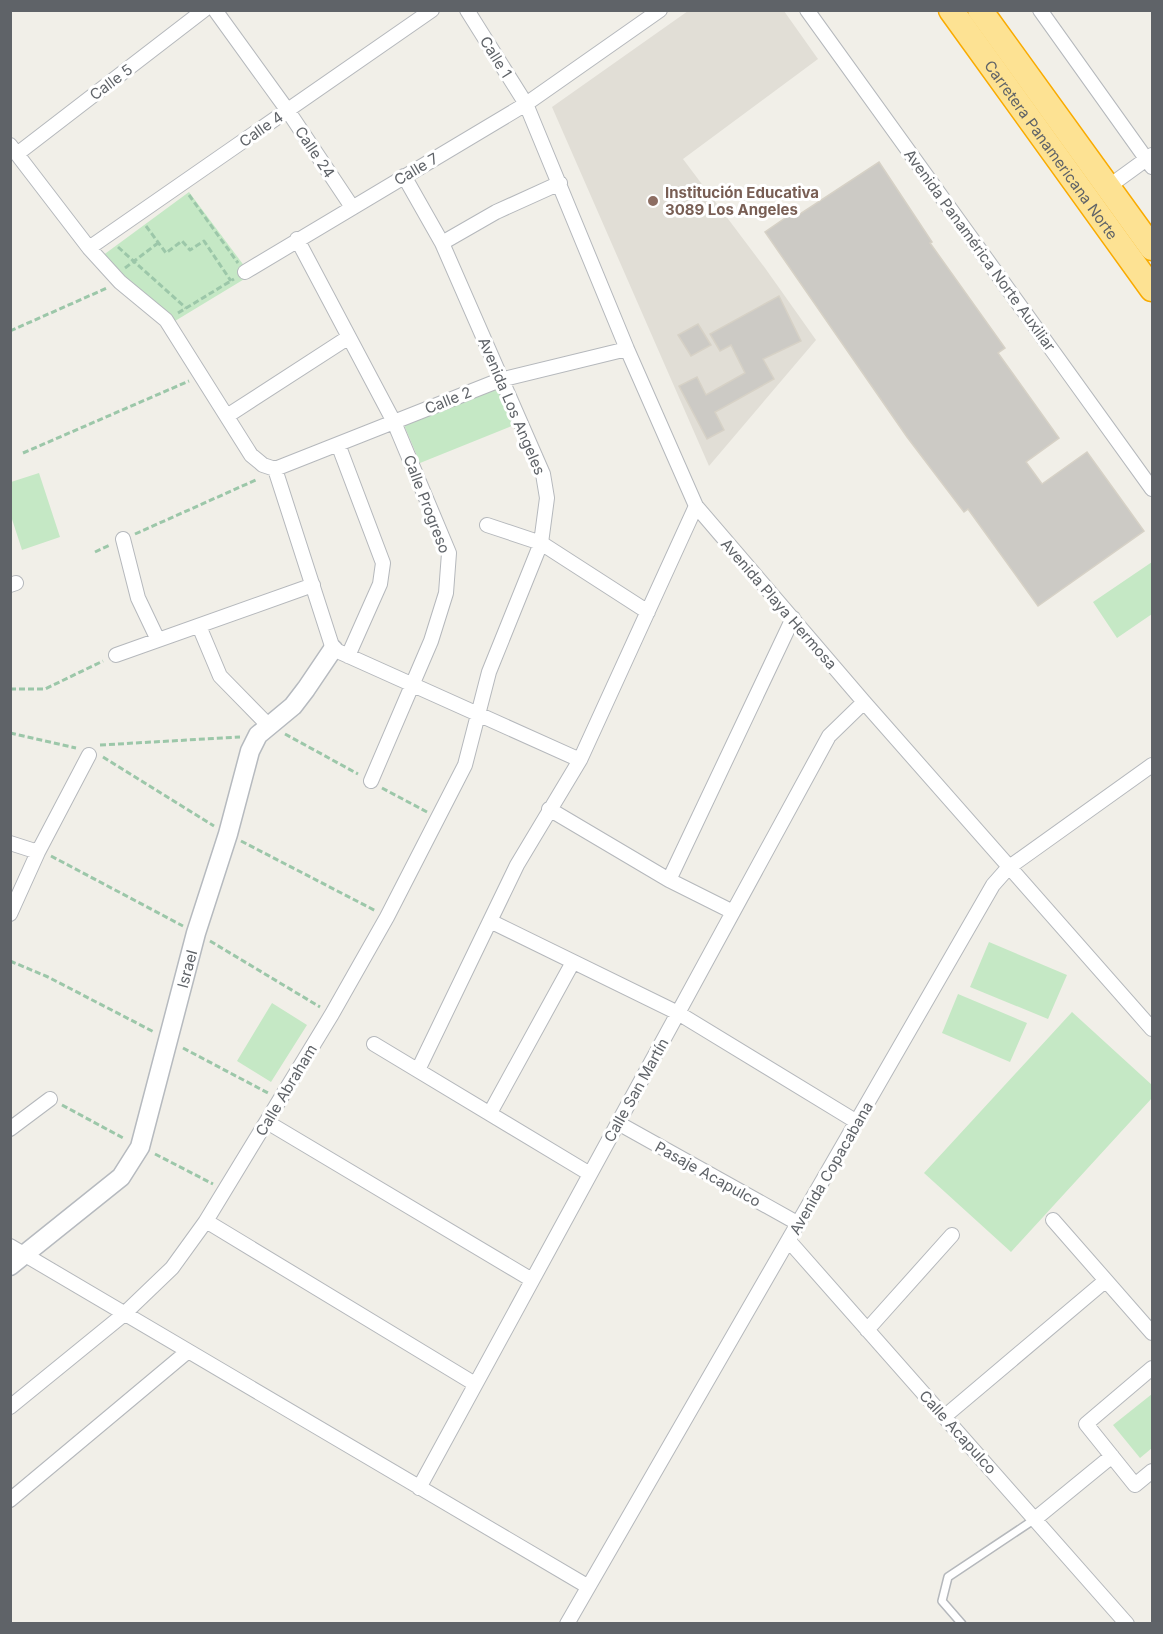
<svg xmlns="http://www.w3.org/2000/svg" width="1163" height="1634" font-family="Inter,sans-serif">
  <rect width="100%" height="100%" fill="#f1efe8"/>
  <path fill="#e1ded6" d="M688,11H784L818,59L683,159L765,268L816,340L709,466L552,107Z"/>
  <path fill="#c5e8c5" d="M189,192L251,275L175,321L102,256Z
    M494,389L504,392L519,423L420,463L404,425Z
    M39,473L60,537L22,550L11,516V482Z
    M1152,562V614L1117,638L1093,602Z
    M989,942L1067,975L1048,1019L970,987Z
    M958,994L1027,1023L1010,1062L942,1033Z
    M272,1003L307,1025L271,1082L237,1061Z
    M1072,1012L1152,1085V1098L1011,1252L924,1173Z
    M1152,1394V1448L1140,1458L1113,1425Z"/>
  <path fill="#cccac5" stroke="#d6d1c6" stroke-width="1.5" d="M879,162L932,242L930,243L1005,348L998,353L1059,438L1026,462L1042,484L1087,452L1144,531L1038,606L968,509L964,512L907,437L765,232L791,214L794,218Z
    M779,296L801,341L763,359L774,379L715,412L724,430L707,439L679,386L697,377L706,395L745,373L731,345L720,351L710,334Z
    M698,324L711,345L691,356L678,335Z"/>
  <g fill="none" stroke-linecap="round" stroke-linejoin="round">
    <g stroke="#b5b8bc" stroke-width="10">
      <path id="lane" d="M962,1624L942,1601L948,1577L1035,1519"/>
    </g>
    <g stroke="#b5b8bc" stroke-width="16">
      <path id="street" d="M215,10L288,111L352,207
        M467,10L526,104L627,349L696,506L864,702L1152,1029
        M807,10L1152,489
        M1040,10L1152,167
        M10,145L89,248L120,282L166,320L251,455L263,465L275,469L333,649L580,760
        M17,154L204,10
        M1108,187L1152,155
        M297,239L394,422L449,553L446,593L431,641L371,781
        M442,243L496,212L560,183
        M89,248L432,10
        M245,272L526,104L660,10
        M227,416L349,337
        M338,444L383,563L380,584L348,656
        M275,469L500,380L627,349
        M487,525L541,543L648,612
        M123,539L138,598L158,640
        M10,585L16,583
        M199,626L220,676L270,727
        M116,655L313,585
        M549,809L669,880L733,912
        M10,843L38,852
        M669,880L793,618
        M10,914L38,852L89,755
        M490,921L678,1013L857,1122
        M374,1044L590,1174
        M418,1070L517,865L580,760L696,506
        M490,1113L573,962
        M267,1122L532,1280
        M618,1123L799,1224
        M10,1129L50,1099
        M1053,1220L1152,1333
        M206,1221L475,1384
        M789,1241L1127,1624
        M10,1246L587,1586
        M867,1330L952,1235
        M1152,1368L1086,1424L1135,1485L1152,1471
        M10,1407L123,1315L172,1268L206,1221L332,1014L387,917L465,765L489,672L541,543L547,498L543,474L442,243L404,176
        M944,1417L1105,1281
        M419,1488L829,736L864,702
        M10,1500L187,1352
        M1035,1519L1112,1456
        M567,1624L993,885L1008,868L1152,765"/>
    </g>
    <g stroke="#b6babf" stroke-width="21">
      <g id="secondary">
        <path id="s1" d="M10,1266L121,1177L140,1147L196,933L228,834L250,751L258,735L293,706L306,689L333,649"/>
      </g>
    </g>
    <g stroke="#f9ab00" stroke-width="27">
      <g id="highway">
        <path id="s2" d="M951,10L1152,289"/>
        <path d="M980,10L1152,248"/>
      </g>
    </g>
    <path stroke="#9cc7a9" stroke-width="3" stroke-dasharray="6 3" stroke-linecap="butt" d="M189,195L238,263
      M146,226L166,253L182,241L190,250L204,241L231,281
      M118,247L186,308
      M125,268L158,243
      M178,313L234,279
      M10,331L107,288
      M23,453L189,381
      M135,534L258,479
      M95,552L110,545
      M10,689H45L103,661
      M10,733L76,748
      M285,734L358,774
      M100,745L240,737
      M103,757L214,826
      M382,788L427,812
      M241,841L376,911
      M51,856L183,926
      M210,941L320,1007
      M10,961L48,977L154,1032
      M183,1048L268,1093
      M62,1105L125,1139
      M155,1154L213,1184"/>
    <use href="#lane" stroke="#fff" stroke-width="7"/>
    <use href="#street" stroke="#fff" stroke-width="14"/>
    <use href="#secondary" stroke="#fff" stroke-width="18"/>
    <use href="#highway" stroke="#fde293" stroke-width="24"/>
  </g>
  <circle fill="#8d6e63" stroke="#fff" stroke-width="2" cx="653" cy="201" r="6"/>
  <g text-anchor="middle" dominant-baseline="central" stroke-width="6" stroke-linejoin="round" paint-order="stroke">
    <g font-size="15" fill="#5f6368" stroke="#fff">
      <text transform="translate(496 57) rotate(58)">Calle 1</text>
      <text transform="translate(111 82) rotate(-37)">Calle 5</text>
      <text transform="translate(261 129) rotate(-35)">Calle 4</text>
      <text stroke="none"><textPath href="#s2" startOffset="172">Carretera Panamericana Norte</textPath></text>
      <text transform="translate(315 152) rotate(56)">Calle 24</text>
      <text transform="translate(416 169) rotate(-31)">Calle 7</text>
      <text transform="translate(980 250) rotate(54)">Avenida Panamérica Norte Auxiliar</text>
      <text transform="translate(448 400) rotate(-22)">Calle 2</text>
      <text transform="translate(512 406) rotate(67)">Avenida Los Angeles</text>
      <text transform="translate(427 504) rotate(69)">Calle Progreso</text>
      <text transform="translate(779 604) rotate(49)">Avenida Playa Hermosa</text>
      <text stroke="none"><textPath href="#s1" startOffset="362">Israel</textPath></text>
      <text transform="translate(286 1090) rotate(-59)">Calle Abraham</text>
      <text transform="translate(636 1090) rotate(-61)">Calle San Martín</text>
      <text transform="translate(831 1168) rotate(-60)">Avenida Copacabana</text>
      <text transform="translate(708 1174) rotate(29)">Pasaje Acapulco</text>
      <text transform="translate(958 1432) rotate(48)">Calle Acapulco</text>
    </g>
    <g font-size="15" font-weight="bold" fill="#785e54" stroke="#fff" text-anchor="start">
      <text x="665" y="192">Institución Educativa<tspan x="665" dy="17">3089 Los Angeles</tspan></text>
    </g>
  </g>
  <rect width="1163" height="1634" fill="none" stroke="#5f6368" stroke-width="24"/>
</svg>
